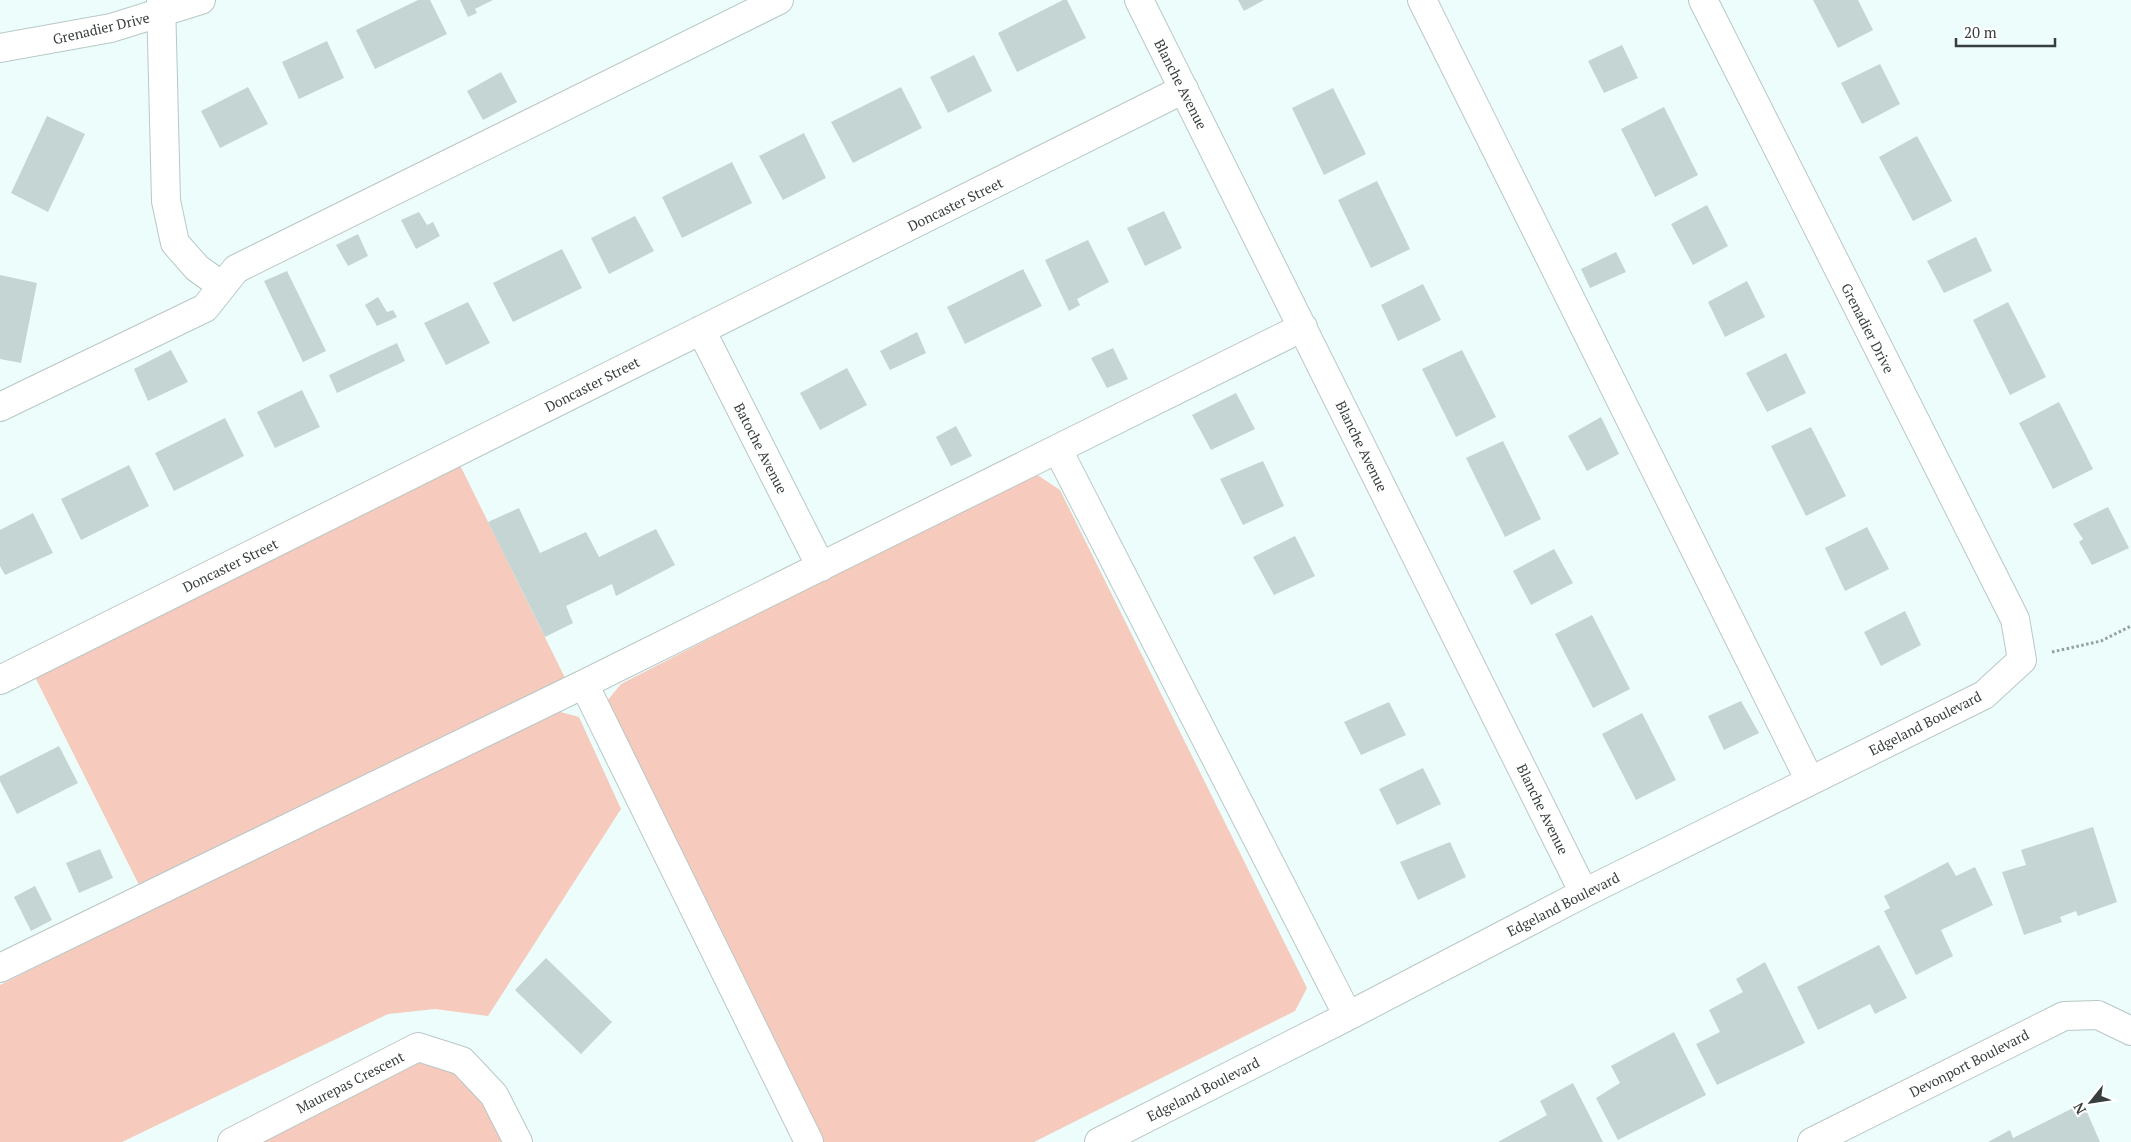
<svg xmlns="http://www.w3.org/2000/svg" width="2131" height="1142" font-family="'PT Serif',serif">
  <rect width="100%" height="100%" fill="#ecfdfb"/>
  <path fill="#f6cabc" d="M454,453L571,690L145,897L29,665Z
    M1033,472L1060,490L1307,988L1295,1011L1034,1142H823L607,701L621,684Z
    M553,710L579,717L621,809L488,1016L435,1009L388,1014L122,1142H0V985Z
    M418,1047L462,1061L518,1142H232Z"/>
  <path fill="#c5d5d3" d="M418,0H430L447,34L375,69L356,30Z
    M460,0H493L475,9L477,13L468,17Z
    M1063,0H1067L1086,38L1017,72L998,33Z
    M1238,0H1264L1244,11Z
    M1813,0H1858L1873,30L1838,48Z
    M327,41L344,78L299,99L282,62Z
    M1622,45L1638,78L1604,93L1588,61Z
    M974,55L992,91L948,113L930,77Z
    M1880,64L1900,104L1862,124L1841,83Z
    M501,72L517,102L483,120L467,91Z
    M248,87L268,124L220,148L201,111Z
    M901,87L922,128L853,163L831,122Z
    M1333,88L1366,154L1324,175L1292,108Z
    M1664,107L1698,175L1655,197L1621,129Z
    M47,116L85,134L48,212L11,193Z
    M804,133L826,178L783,200L759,156Z
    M1917,136L1952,201L1913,221L1879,157Z
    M732,162L752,203L682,238L662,197Z
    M1377,181L1410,249L1371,268L1338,200Z
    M1707,205L1728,246L1693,265L1671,224Z
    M1164,211L1182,248L1145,266L1127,228Z
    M419,212L427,225L433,222L440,236L416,249L401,220Z
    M635,216L654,251L609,274L591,238Z
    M358,234L368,256L348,266L336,245Z
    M1976,237L1992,271L1944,293L1927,261Z
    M1088,240L1109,282L1077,299L1080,305L1069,311L1045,260Z
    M562,249L582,288L513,322L493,283Z
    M1616,252L1626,272L1590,288L1581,269Z
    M1023,269L1042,306L965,344L947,307Z
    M287,271L326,351L303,362L264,281Z
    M0,275L37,283L21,363L0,359Z
    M1747,281L1765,317L1725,337L1708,302Z
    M1423,284L1441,320L1398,341L1381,305Z
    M378,297L387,312L393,310L397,317L377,326L365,305Z
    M468,302L490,343L446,365L424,323Z
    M2008,302L2046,377L2010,395L1973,320Z
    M917,332L926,353L890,370L880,351Z
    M397,343L405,361L337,393L329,375Z
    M1113,348L1128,379L1107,388L1091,358Z
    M171,350L188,382L148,401L134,369Z
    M1462,350L1496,417L1456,437L1422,369Z
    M1786,353L1806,393L1767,412L1746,373Z
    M847,368L867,405L820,430L800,393Z
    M302,390L320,427L275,448L257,412Z
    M1236,393L1255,429L1211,450L1192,415Z
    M2059,402L2093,469L2053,489L2019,423Z
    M1601,417L1619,454L1587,471L1568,436Z
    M225,418L244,456L174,491L155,453Z
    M956,426L972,456L951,466L936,437Z
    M1811,427L1846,496L1806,516L1771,446Z
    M1503,441L1541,519L1505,537L1466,458Z
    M1263,461L1284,506L1243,525L1220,479Z
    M129,465L149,506L81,540L61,499Z
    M2108,507L2129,548L2092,565L2079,542L2083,539L2073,524Z
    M519,508L540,553L586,532L599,557L656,529L675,565L616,596L612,584L566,606L573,623L545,637L488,522Z
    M33,513L53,553L5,575L0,566V530Z
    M1867,527L1889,569L1845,591L1825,548Z
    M1295,536L1315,576L1274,595L1253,557Z
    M1554,549L1573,583L1531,605L1513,571Z
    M1905,611L1921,645L1881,666L1864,632Z
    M1592,615L1630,689L1593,708L1555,634Z
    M1741,701L1759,733L1724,750L1708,716Z
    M1389,702L1406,735L1361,755L1344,722Z
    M1642,713L1676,780L1636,800L1602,734Z
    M59,746L78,783L17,814L0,781V776Z
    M1423,768L1441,804L1397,825L1379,789Z
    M2093,827L2117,902L2078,916L2076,911L2060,917L2062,922L2024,935L2002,872L2026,865L2021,850Z
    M1450,842L1466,877L1418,900L1400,862Z
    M100,849L113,878L79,893L66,863Z
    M1948,862L1956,876L1975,867L1993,905L1941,930L1953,956L1916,975L1884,911L1890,908L1884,896Z
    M35,886L52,920L31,931L14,897Z
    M1879,945L1907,998L1875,1014L1870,1004L1818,1030L1797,987Z
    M546,958L612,1022L581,1054L515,990Z
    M1765,962L1805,1043L1717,1085L1696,1044L1720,1032L1709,1010L1743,992L1736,979Z
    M1674,1032L1706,1095L1618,1140L1596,1098L1620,1083L1611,1066Z
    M1573,1083L1603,1142H1498L1547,1115L1540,1101Z
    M2083,1103L2100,1142H1988L2010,1130L2013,1138Z"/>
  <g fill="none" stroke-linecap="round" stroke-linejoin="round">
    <g stroke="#b8c8c6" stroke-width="30">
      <path id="minor" d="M161,0L166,201L175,243L197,268L222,286
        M1139,0L1584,893
        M1422,0L1810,781
        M0,48L111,28L201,0
        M701,330L821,567
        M0,407L205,308L236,269L779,0
        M1058,450L1348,1016
        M0,680L1184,89
        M584,684L809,1142
        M0,968L584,684L1303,327
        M232,1142L418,1047L462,1061L494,1095L518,1142
        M1099,1142L1348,1016L1584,893L1984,695L2022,660L2015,619L1703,0
        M1812,1142L2064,1016L2098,1015L2131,1031"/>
    </g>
    <path stroke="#94a09f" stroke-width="3" stroke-dasharray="2.5 2.5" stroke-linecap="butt" d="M2052,652L2101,641L2131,626"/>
    <use href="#minor" stroke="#fff" stroke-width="28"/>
  </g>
  <g text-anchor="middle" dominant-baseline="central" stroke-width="4" stroke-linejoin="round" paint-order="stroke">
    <g font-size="14" fill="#373e3d" stroke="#fff">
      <text transform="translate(101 28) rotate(-13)">Grenadier Drive</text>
      <text transform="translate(1181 84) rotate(63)">Blanche Avenue</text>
      <text transform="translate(955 204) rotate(-26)">Doncaster Street</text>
      <text transform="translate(1868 328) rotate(63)">Grenadier Drive</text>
      <text transform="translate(592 384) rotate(-27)">Doncaster Street</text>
      <text transform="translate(1362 446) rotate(64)">Blanche Avenue</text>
      <text transform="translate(761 448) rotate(63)">Batoche Avenue</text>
      <text transform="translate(230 565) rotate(-26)">Doncaster Street</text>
      <text transform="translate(1925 723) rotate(-27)">Edgeland Boulevard</text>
      <text transform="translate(1543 809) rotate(64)">Blanche Avenue</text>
      <text transform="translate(1563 904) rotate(-27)">Edgeland Boulevard</text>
      <text transform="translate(1969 1063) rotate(-27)">Devonport Boulevard</text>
      <text transform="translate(350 1082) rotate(-27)">Maurepas Crescent</text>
      <text transform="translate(1203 1089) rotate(-27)">Edgeland Boulevard</text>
    </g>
  </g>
  <g transform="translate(2091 1102) rotate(240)" stroke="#ffffff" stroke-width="4" paint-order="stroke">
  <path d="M0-4L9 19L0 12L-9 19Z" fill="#373e3d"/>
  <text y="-8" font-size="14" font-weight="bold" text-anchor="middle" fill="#373e3d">N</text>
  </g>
  <path d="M1956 38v8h99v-8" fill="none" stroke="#373e3d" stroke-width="2.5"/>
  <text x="1964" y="38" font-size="15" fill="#373e3d" stroke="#ffffff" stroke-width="4" paint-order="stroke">20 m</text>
</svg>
